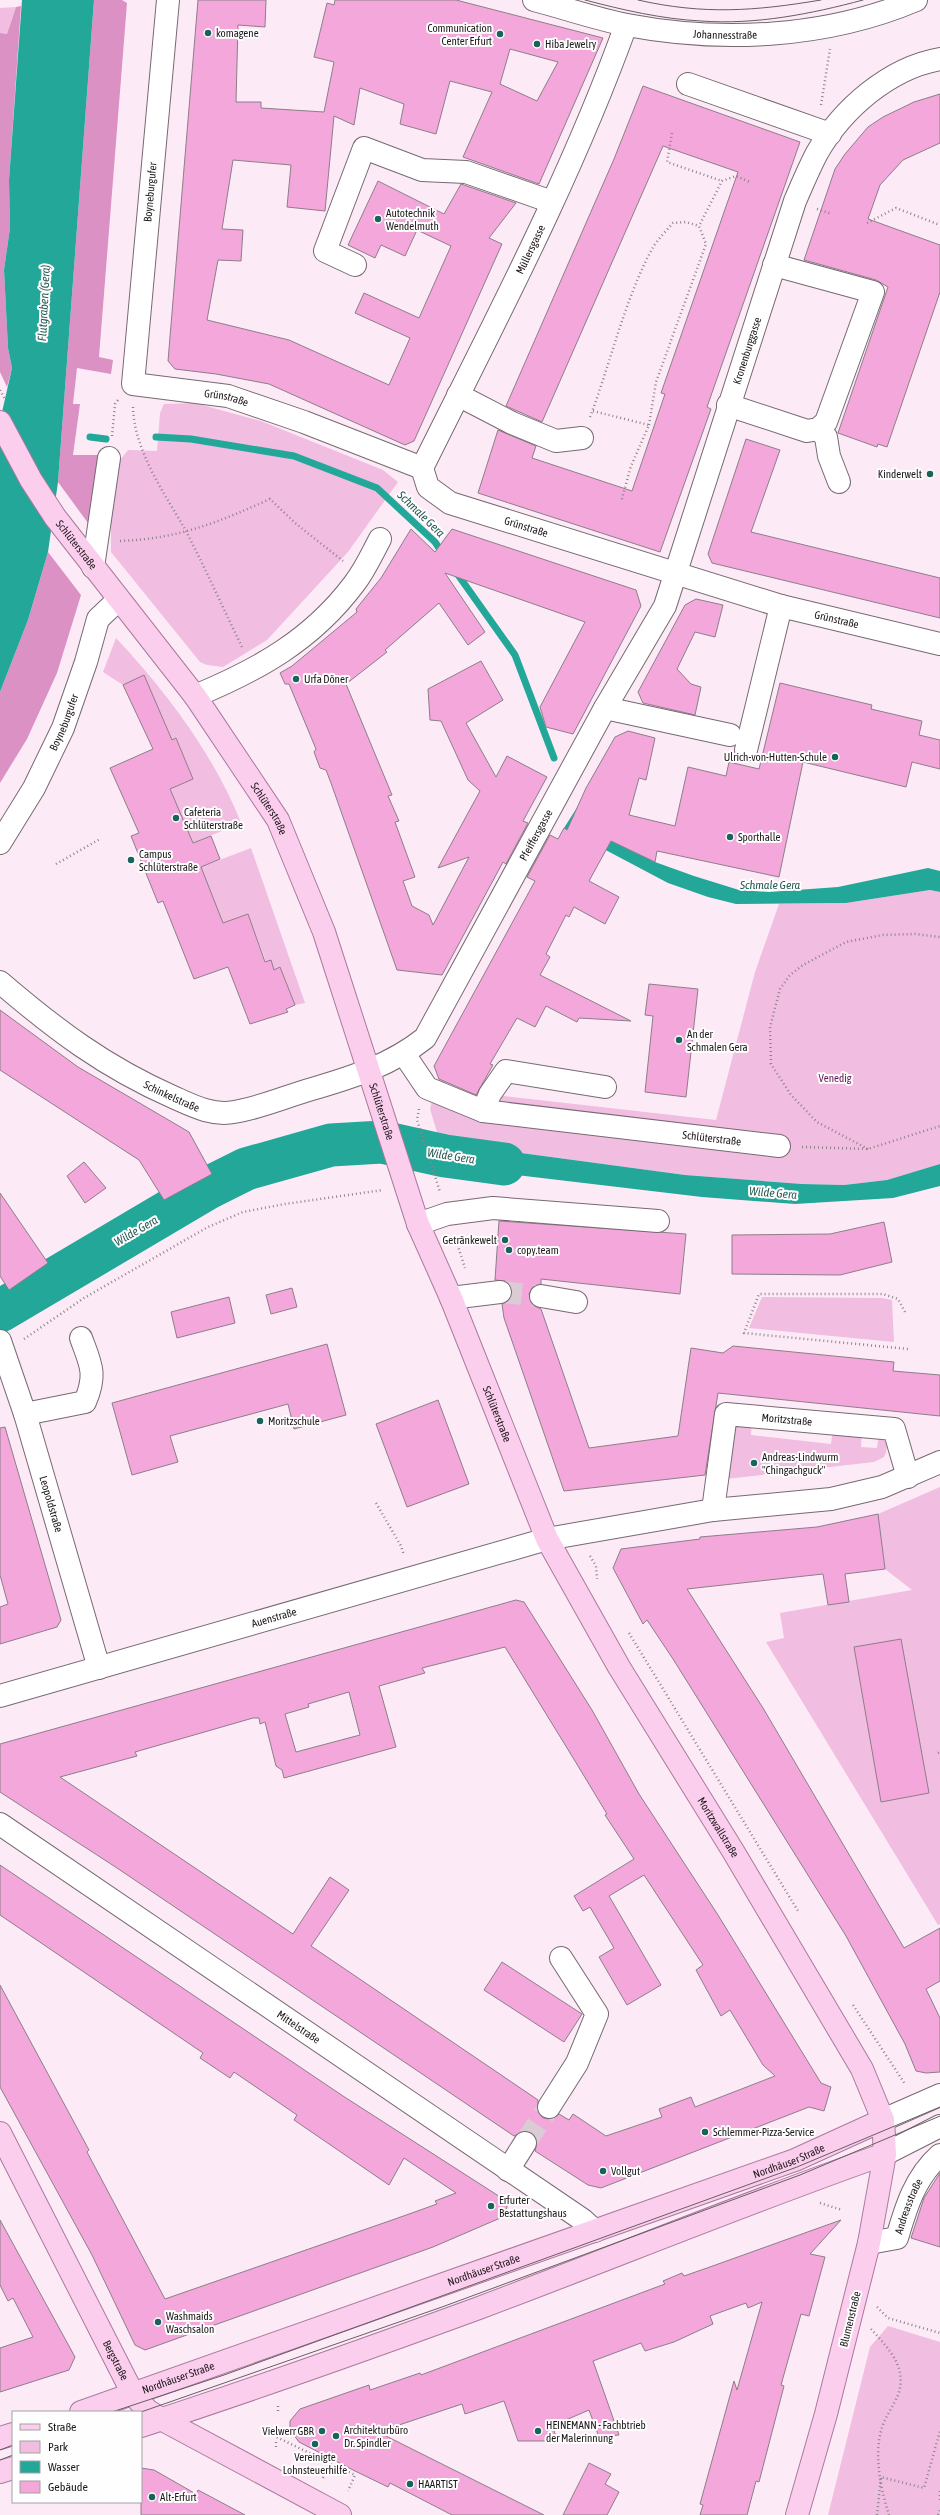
<svg xmlns="http://www.w3.org/2000/svg" width="940" height="2515" font-family="'Asap Condensed',sans-serif">
  <rect width="100%" height="100%" fill="#fcebf6"/>
  <path fill="#f1bde0" d="M16,7L7,34L0,33V8Z
    M195,403L261,421L383,470L398,482L348,552L267,640L223,667L207,665L200,662L111,552V519L117,464L128,450L157,451L160,413L164,404Z
    M116,638C165,690 215,756 241,823L193,843L170,789L193,779L176,738L170,741L144,676L123,685L103,672Z
    M251,848L305,1003L295,1005L280,967L274,970L271,961L266,962L248,914L223,923L201,867Z
    M930,890L940,892V1164L887,1180L844,1185L802,1184L685,1175L440,1142L430,1109L438,1077L446,1081L445,1084L463,1094L465,1091L475,1097L478,1093L716,1120L755,972L779,904L846,903Z
    M762,1297L882,1298L892,1300L894,1342L749,1328Z
    M752,1420L751,1435L831,1444L833,1429L862,1432L861,1447L877,1448L879,1433C887,1442 889,1447 884,1457L874,1462L726,1479L734,1423Z
    M940,1487V1924L938,1925L766,1642L784,1638L780,1613L912,1590L885,1569L878,1514Z
    M888,2326L940,2342V2515H828L870,2347Z"/>
  <path fill="#db91c4" d="M94,0H122L127,3L99,357L113,360L111,374L77,368L73,404H80L73,455H99L93,513L88,523L58,482Z
    M21,6L9,180L10,228L4,270L8,348L12,368L7,387L0,372V33L7,34L16,7Z
    M48,552L81,595L57,673L27,739L0,783V692L28,620Z"/>
  <path fill="#22a799" d="M22,0H94L58,482L48,552L28,620L0,692V421L12,368L8,348L4,270L10,228L9,180Z
    M578,806L628,849L655,862L694,876L739,890L769,892L838,887L928,868L940,871V892L930,890L846,903L736,904L708,897L668,883L564,828Z
    M440,1142L685,1175L802,1184L844,1185L887,1180L940,1164V1186L893,1198L795,1204L702,1197L449,1167Z"/>
  <g fill="none" stroke-linecap="round" stroke-linejoin="round">
    <path stroke="#22a799" stroke-width="7" d="M90,437L106,439
      M156,437L191,439L294,456L377,488L435,542L443,554
      M456,572L515,655L554,758"/>
    <path stroke="#22a799" stroke-width="43" d="M0,1311L208,1188L246,1169L331,1145L382,1142L445,1156L504,1164"/>
  </g>
  <path fill="#f3a7db" stroke="#8d7e88" fill-rule="evenodd" d="M198,0H266L265,27L238,25L236,102H261V108L324,112L334,62L314,57L327,3L334,5L335,0H456L603,38L539,184L463,157L492,92L450,81L436,134L400,124L404,104L360,88L354,125L334,116L325,211L287,207L291,165L233,160L222,229L243,230L241,261L218,260L207,320L289,340L389,385L410,338L355,313L364,293L419,318L451,246L417,230L405,256L381,245L375,258L348,245L378,181L444,214L461,184L516,203L489,238L502,244L414,441L405,445L269,384L216,374L175,369L168,361ZM510,49L558,62L537,101L500,84Z
    M643,86L800,142L707,407L711,409L660,552L478,493L498,430L536,446L532,458L632,491L665,394L661,393L738,172L663,146L542,422L506,406L614,159Z
    M940,94V143L903,160L880,185L868,219L940,245V292L887,447L878,444L877,447L838,433L888,287L876,280L804,260L835,169L845,154L868,127L883,117L914,102Z
    M746,439L780,450L751,532L940,578V618L712,563L708,554Z
    M411,529L435,552L452,529L636,590L641,606L573,734L546,727L540,707L585,622L445,573L485,632L468,645L439,603L385,650L387,652L346,684L392,795L388,796L399,821L395,822L415,877L403,881L412,906L429,915L433,925L469,857L438,868L480,791L468,780L441,721L430,720L428,689L481,661L503,700L466,723L496,777L507,756L547,777L523,821L528,823L506,864L503,862L442,975L397,970L331,783L326,770L320,768L314,752L316,749L289,684H285L280,673L292,666L357,612L356,609L381,578Z
    M696,599L723,605L715,637L695,632L677,669L691,684L701,687L695,715L643,703L638,692L685,605Z
    M144,675L172,740L176,738L193,779L170,789L193,843L211,836L220,859L201,867L223,923L248,914L265,962L271,960L274,970L280,967L295,1005L286,1009L288,1012L250,1024L228,967L194,979L163,901L158,903L131,836L139,833L110,768L153,749L123,685Z
    M780,683L872,705L871,709L922,721L919,735L940,740V769L912,762L906,787L803,762L779,877L657,851L655,862L611,841L589,881L619,897L605,924L574,907L569,917L566,915L546,954L550,957L540,975L631,1021L579,1018L577,1022L546,1006L535,1027L517,1018L490,1064L493,1065L476,1095L439,1079L434,1066L535,881L527,877L550,835L558,839L564,828L567,830L586,788L615,737L628,731L655,738L646,780L639,778L629,815L675,826L688,767L726,776L729,762L759,769Z
    M649,984L698,989L686,1097L645,1092L653,1016L645,1015Z
    M0,1010L78,1067L189,1132L212,1174L164,1200L139,1160L0,1070Z
    M84,1162L106,1188L85,1203L67,1176Z
    M0,1193L48,1263L9,1290L0,1276Z
    M499,1221L686,1234L680,1294L541,1279V1284L532,1288L529,1294L533,1305L541,1309L589,1448L678,1436L691,1348L723,1353L733,1346L894,1362L893,1371L940,1375V1416L718,1393L705,1475L564,1491L504,1318L502,1304L508,1302L512,1291L505,1281L495,1280Z
    M884,1222L892,1262L840,1275L732,1274V1235L830,1234Z
    M292,1288L297,1307L271,1314L266,1295Z
    M229,1297L235,1323L177,1338L171,1312Z
    M327,1344L346,1415L294,1429L288,1404L170,1436L178,1462L132,1475L112,1403Z
    M438,1400L469,1484L407,1507L376,1424Z
    M5,1427L61,1620L57,1627L0,1644V1607L8,1604L0,1575V1428Z
    M878,1514L885,1569L845,1574L849,1602L828,1605L823,1574L687,1589L763,1708L904,1948L940,1928V1981L926,1989L940,2018V2072L926,2073L916,2071L905,2044L846,1936L673,1659L647,1620L643,1624L613,1568L621,1549L700,1539V1537L817,1527Z
    M516,1600L524,1602L592,1710L639,1794L718,1915L821,2083L831,2087L824,2111L809,2107L601,2188L588,2185L535,2151L537,2143L532,2133L525,2131L514,2136L117,1868L0,1792V1744ZM505,1647L575,1761L607,1814L605,1815L634,1859L574,1896L583,1911L590,1907L614,1948L599,1957L627,2005L661,1985L609,1896L644,1875L703,1965L696,1970L721,2016L730,2010L763,2065L775,2076L695,2107L691,2097L659,2109L662,2117L606,2136L573,2114L569,2120L559,2114L549,2119L543,2118L538,2112V2100L311,1946L349,1890L330,1877L293,1934L60,1777L137,1756L135,1752L253,1718H259L260,1724L265,1722L276,1766L282,1770L284,1778L396,1747L379,1686L425,1673L422,1668ZM349,1692L360,1735L296,1752L285,1714L309,1707L308,1704Z
    M901,1639L929,1793L881,1802L854,1647Z
    M0,1865L343,2096L508,2202L505,2216L433,2247L195,2332L145,2350L135,2345L92,2255L0,2087V1985L89,2150L87,2152L165,2299L395,2219L437,2204L435,2201L456,2193L404,2158L389,2185L294,2120L297,2115L234,2072L230,2078L200,2058L203,2053L0,1915Z
    M502,1962L582,2014L564,2042L484,1990Z
    M940,2173V2247L911,2238L924,2198Z
    M0,2220L75,2357L69,2370L0,2392V2348L33,2337L13,2298L8,2301L0,2285Z
    M841,2220L810,2254L825,2257L809,2316L801,2314L781,2385L784,2386L759,2482L756,2481L747,2515H700L703,2505L700,2504L734,2381L737,2390L762,2302L748,2308L746,2303L710,2316L713,2324L674,2342L645,2351L641,2343L593,2361L619,2435L599,2437L589,2410L552,2426L558,2441H518L504,2401L465,2414L462,2404L378,2432L544,2515H452L390,2483L388,2487L355,2471L299,2442L290,2430V2421L300,2409L369,2385L370,2390L420,2373L421,2375L665,2284L663,2281L682,2273L684,2276L707,2268Z
    M589,2463L611,2474L605,2484L619,2492L607,2515H563Z
    M141,2468L154,2470L196,2494L198,2490L245,2515H141Z"/>
  <g fill="none" stroke-linecap="round" stroke-linejoin="round">
    <path stroke="#dbcbd5" stroke-width="22" stroke-dasharray="22 11" stroke-linecap="butt" d="M500,1292L541,1296
      M525,2143L549,2107"/>
    <g stroke="#776972" stroke-width="24">
      <g id="minor">
        <path id="s1" d="M168,0L133,384L228,396L304,422L422,468"/>
        <path id="s2" d="M534,0C565,8 596,19 627,25C722,43 826,38 916,0"/>
        <path d="M688,84L830,134"/>
        <path d="M355,265L325,251L364,148L422,170L466,172L552,202"/>
        <path d="M458,395L512,423L556,441L582,438"/>
        <path d="M728,405L807,431L818,429L826,422L873,292L774,265"/>
        <path d="M818,429L826,437L829,456L839,482"/>
        <path id="s3" d="M422,468L428,487L450,503L781,606L940,644"/>
        <path id="s4" d="M422,468C494,323 571,178 626,25"/>
        <path d="M93,567L109,458"/>
        <path d="M195,696C258,670 312,640 354,584C365,570 372,554 380,539"/>
        <path d="M605,708L730,735"/>
        <path d="M746,750L781,606"/>
        <path id="s5" d="M0,843L34,788L63,728L86,662L98,619L118,600"/>
        <path id="s6" d="M0,982C56,1030 105,1067 173,1097C193,1106 212,1116 234,1112C260,1108 287,1096 312,1089C353,1077 391,1065 425,1038L605,708L665,606L795,201C802,185 809,168 817,153C842,109 889,68 940,59"/>
        <path id="s7" d="M404,1054L427,1088L483,1111L779,1146"/>
        <path d="M483,1111L490,1094L506,1071L605,1087"/>
        <path d="M418,1224L447,1214L493,1208L658,1221"/>
        <path d="M541,1296L576,1302"/>
        <path d="M451,1298L500,1292"/>
        <path id="s8" d="M0,1341L25,1414L99,1668"/>
        <path d="M25,1414L85,1402C97,1374 91,1365 81,1338"/>
        <path id="s9" d="M713,1510L726,1414L894,1429L908,1477"/>
        <path id="s10" d="M0,1696L547,1539L713,1510L831,1499L882,1487L940,1462"/>
        <path id="s11" d="M0,1824L583,2220L595,2231"/>
        <path d="M549,2107L577,2063L597,2014L561,1958"/>
        <path d="M883,2120L940,2095"/>
        <path d="M885,2154L940,2126"/>
        <path d="M508,2170L525,2143"/>
        <path id="s12" d="M869,2243L897,2238C906,2207 915,2177 940,2155"/>
      </g>
    </g>
    <g stroke="#ab799c" stroke-width="24">
      <g id="major">
        <path id="s13" d="M0,422L31,480L55,517L195,696L278,820L324,932L418,1224L451,1298L547,1539L619,1667L733,1851L862,2069L883,2120L885,2154L869,2243L826,2414L797,2515"/>
        <path id="s14" d="M0,2133L133,2394L147,2410L161,2419L340,2515"/>
        <path id="s15" d="M81,2412L795,2160L883,2120"/>
        <path d="M141,2426C255,2389 367,2349 479,2308C615,2257 748,2202 885,2154"/>
        <path d="M0,2438L13,2434"/>
        <path d="M0,2472L13,2468"/>
      </g>
    </g>
    <path stroke="#8f848b" stroke-width="2.5" stroke-dasharray="1 3" stroke-linecap="butt" d="M821,105L830,49
      M672,133L667,162L722,181
      M817,209L832,214
      M867,223L896,208L940,225
      M0,390L5,399
      M133,407C134,451 165,494 186,531C206,570 224,610 243,649
      M593,411L649,425L631,466L621,502
      M590,417C611,362 624,301 652,249C657,240 666,231 673,223L686,222L699,226
      M649,425L656,382L706,244L699,226L722,181L736,176L750,182
      M112,436L115,404L118,400
      M120,541C178,539 219,522 270,499L295,523L343,561
      M56,864L100,839
      M419,1109L417,1120L440,1192
      M802,1147L868,1149L940,1126
      M868,1149L817,1122L791,1095L771,1064L770,1027L780,989L790,975L803,965L846,942L883,935L915,934L940,937
      M455,1237L465,1268
      M905,1312L898,1299L883,1294H759L744,1333L908,1349
      M24,1339L84,1298L208,1227L243,1212L285,1204L383,1190
      M376,1503L401,1546L404,1555
      M590,1556L596,1566L597,1579
      M629,1633L798,1911
      M938,1753L940,1752
      M853,2005L905,2084
      M820,2203L842,2210
      M877,2307L888,2318L940,2333
      M871,2329C888,2348 908,2367 898,2395C893,2407 884,2418 881,2431C874,2457 881,2490 889,2515
      M278,2411V2404
      M266,2432L355,2475L348,2491
      M276,2447V2442
      M323,2478L330,2462
      M940,2491V2500
      M877,2515L881,2477L924,2488L940,2431
      M938,2515L940,2510"/>
    <use href="#minor" stroke="#fff" stroke-width="22"/>
    <use href="#major" stroke="#fbceed" stroke-width="22"/>
    <path stroke="#675e64" stroke-width="1" d="M585,0C623,10 662,19 701,21C755,25 811,14 863,0
      M638,0C704,15 755,11 821,0
      M112,2412L224,2375L797,2167L940,2107
      M141,2412L442,2307L800,2175L940,2116
      M0,2450L13,2445
      M0,2460L13,2455"/>
  </g>
  <g fill="#18635a" stroke="#fefefe" stroke-width="1.5">
    <circle cx="208" cy="33" r="4"/>
    <circle cx="500" cy="34" r="4"/>
    <circle cx="537" cy="44" r="4"/>
    <circle cx="378" cy="219" r="4"/>
    <circle cx="930" cy="474" r="4"/>
    <circle cx="296" cy="679" r="4"/>
    <circle cx="835" cy="757" r="4"/>
    <circle cx="176" cy="818" r="4"/>
    <circle cx="730" cy="837" r="4"/>
    <circle cx="131" cy="860" r="4"/>
    <circle cx="679" cy="1040" r="4"/>
    <circle cx="505" cy="1240" r="4"/>
    <circle cx="509" cy="1250" r="4"/>
    <circle cx="260" cy="1421" r="4"/>
    <circle cx="754" cy="1463" r="4"/>
    <circle cx="705" cy="2132" r="4"/>
    <circle cx="603" cy="2171" r="4"/>
    <circle cx="491" cy="2206" r="4"/>
    <circle cx="158" cy="2322" r="4"/>
    <circle cx="322" cy="2431" r="4"/>
    <circle cx="538" cy="2431" r="4"/>
    <circle cx="336" cy="2436" r="4"/>
    <circle cx="315" cy="2444" r="4"/>
    <circle cx="410" cy="2484" r="4"/>
    <circle cx="152" cy="2497" r="4"/>
  </g>
  <g text-anchor="middle" dominant-baseline="central" stroke-width="4" stroke-linejoin="round" paint-order="stroke">
    <g font-size="11" fill="#1d171b" stroke="#fefefe" text-anchor="start">
      <text x="492" y="28" text-anchor="end">Communication<tspan x="492" dy="13">Center Erfurt</tspan></text>
      <text x="216" y="33">komagene</text>
      <text x="545" y="44">Hiba Jewelry</text>
      <text x="386" y="213">Autotechnik<tspan x="386" dy="13">Wendelmuth</tspan></text>
      <text x="922" y="474" text-anchor="end">Kinderwelt</text>
      <text x="304" y="679">Urfa Döner</text>
      <text x="827" y="757" text-anchor="end">Ulrich-von-Hutten-Schule</text>
      <text x="184" y="812">Cafeteria<tspan x="184" dy="13">Schlüterstraße</tspan></text>
      <text x="738" y="837">Sporthalle</text>
      <text x="139" y="854">Campus<tspan x="139" dy="13">Schlüterstraße</tspan></text>
      <text x="687" y="1034">An der<tspan x="687" dy="13">Schmalen Gera</tspan></text>
      <text x="497" y="1240" text-anchor="end">Getränkewelt</text>
      <text x="517" y="1250">copy.team</text>
      <text x="268" y="1421">Moritzschule</text>
      <text x="762" y="1457">Andreas-Lindwurm<tspan x="762" dy="13">"Chingachguck"</tspan></text>
      <text x="713" y="2132">Schlemmer-Pizza-Service</text>
      <text x="611" y="2171">Vollgut</text>
      <text x="499" y="2200">Erfurter<tspan x="499" dy="13">Bestattungshaus</tspan></text>
      <text x="166" y="2316">Washmaids<tspan x="166" dy="13">Waschsalon</tspan></text>
      <text x="546" y="2425">HEINEMANN - Fachbtrieb<tspan x="546" dy="13">der Malerinnung</tspan></text>
      <text x="344" y="2430">Architekturbüro<tspan x="344" dy="13">Dr. Spindler</tspan></text>
      <text x="314" y="2431" text-anchor="end">Vielwerr GBR</text>
      <text x="315" y="2457" text-anchor="middle">Vereinigte<tspan x="315" dy="13">Lohnsteuerhilfe</tspan></text>
      <text x="418" y="2484">HAARTIST</text>
      <text x="160" y="2497">Alt-Erfurt</text>
    </g>
    <g font-size="11" fill="#1d171b" stroke="#fefefe">
      <text stroke="none"><textPath href="#s2" startOffset="195">Johannesstraße</textPath></text>
      <text transform="translate(150 192) rotate(-85)">Boyneburgufer</text>
      <text stroke="none"><textPath href="#s4" startOffset="244">Müllersgasse</textPath></text>
      <text stroke="none"><textPath href="#s6" startOffset="1241">Kronenburggasse</textPath></text>
      <text stroke="none"><textPath href="#s1" startOffset="480">Grünstraße</textPath></text>
      <text stroke="none"><textPath href="#s3" startOffset="127">Grünstraße</textPath></text>
      <text stroke="none"><textPath href="#s13" startOffset="145">Schlüterstraße</textPath></text>
      <text stroke="none"><textPath href="#s3" startOffset="451">Grünstraße</textPath></text>
      <text stroke="none"><textPath href="#s5" startOffset="137">Boyneburgufer</textPath></text>
      <text stroke="none"><textPath href="#s13" startOffset="472">Schlüterstraße</textPath></text>
      <text stroke="none"><textPath href="#s6" startOffset="710">Pfeiffersgasse</textPath></text>
      <text stroke="none"><textPath href="#s6" startOffset="207">Schinkelstraße</textPath></text>
      <text stroke="none"><textPath href="#s13" startOffset="796">Schlüterstraße</textPath></text>
      <text stroke="none"><textPath href="#s7" startOffset="332">Schlüterstraße</textPath></text>
      <text stroke="none"><textPath href="#s13" startOffset="1120">Schlüterstraße</textPath></text>
      <text stroke="none"><textPath href="#s9" startOffset="158">Moritzstraße</textPath></text>
      <text stroke="none"><textPath href="#s8" startOffset="171">Leopoldstraße</textPath></text>
      <text stroke="none"><textPath href="#s10" startOffset="285">Auenstraße</textPath></text>
      <text stroke="none"><textPath href="#s13" startOffset="1590">Moritzwallstraße</textPath></text>
      <text stroke="none"><textPath href="#s11" startOffset="361">Mittelstraße</textPath></text>
      <text stroke="none"><textPath href="#s15" startOffset="751">Nordhäuser Straße</textPath></text>
      <text stroke="none"><textPath href="#s12" startOffset="62">Andreasstraße</textPath></text>
      <text stroke="none"><textPath href="#s15" startOffset="427">Nordhäuser Straße</textPath></text>
      <text transform="translate(850 2319) rotate(-76)">Blumenstraße</text>
      <text stroke="none"><textPath href="#s14" startOffset="255">Bergstraße</textPath></text>
      <text stroke="none"><textPath href="#s15" startOffset="103">Nordhäuser Straße</textPath></text>
    </g>
    <g font-size="11" fill="#6a1457" stroke="#fefefe">
      <text x="835" y="1078">Venedig</text>
    </g>
    <g font-size="12" font-style="italic" fill="#295b55" stroke="#fefefe">
      <text transform="translate(44 303) rotate(-87)">Flutgraben (Gera)</text>
      <text transform="translate(421 514) rotate(44)">Schmale Gera</text>
      <text x="770" y="885">Schmale Gera</text>
      <text transform="translate(451 1156) rotate(9)">Wilde Gera</text>
      <text transform="translate(773 1193) rotate(5)">Wilde Gera</text>
      <text transform="translate(136 1231) rotate(-30)">Wilde Gera</text>
    </g>
  </g>
  <rect x="12" y="2411" width="130" height="92" fill="#fefefe" stroke="#a4a2a3"/>
  <rect x="20" y="2424" width="20" height="6" fill="#fbceed" stroke="#a4a2a3"/>
  <text x="48" y="2431" font-size="12" fill="#1d171b">Straße</text>
  <rect x="20" y="2441" width="20" height="12" fill="#f1bde0" stroke="#a4a2a3"/>
  <text x="48" y="2451" font-size="12" fill="#1d171b">Park</text>
  <rect x="20" y="2461" width="20" height="12" fill="#22a799" stroke="#a4a2a3"/>
  <text x="48" y="2471" font-size="12" fill="#1d171b">Wasser</text>
  <rect x="20" y="2481" width="20" height="12" fill="#f3a7db" stroke="#a4a2a3"/>
  <text x="48" y="2491" font-size="12" fill="#1d171b">Gebäude</text>
</svg>
